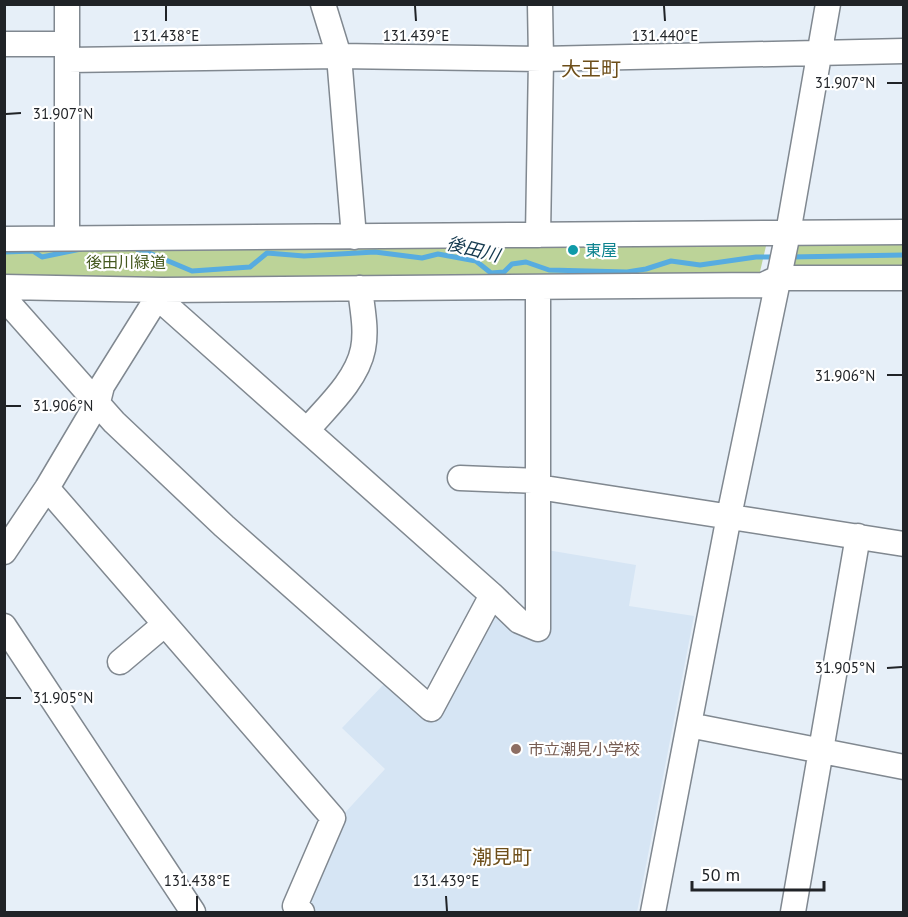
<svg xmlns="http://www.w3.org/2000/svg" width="908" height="917" font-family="'PT Sans','Noto Sans JP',sans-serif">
  <rect width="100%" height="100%" fill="#e6eff8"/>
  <path fill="#d6e5f4" d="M547,550L636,565L629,606L694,616L637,912H317L307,903L342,816L385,769L342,728L385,683L432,721L449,695L490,611L498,610L520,632L544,640Z"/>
  <path fill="#bcd398" d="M903,238V273L792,270L799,240Z
    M763,243L766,246L759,276L5,281L4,246Z"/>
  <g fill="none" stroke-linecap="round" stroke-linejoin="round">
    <path stroke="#57ace0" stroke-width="5" d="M138,250H142L192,271L250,267L267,253L304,256L375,252L422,258L438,254L476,261L491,273L504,272L512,264L526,262L549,270L627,272L646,269L671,261L700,265L756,257H777
      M4,252L33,251L42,257L81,249
      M790,257L904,255"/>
  </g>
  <path fill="#afb8c0" d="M567.5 250a5.5 5.5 0 1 1 11 0a5.5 5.5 0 1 1-11 0Z"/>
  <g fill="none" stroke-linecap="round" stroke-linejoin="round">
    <g stroke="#808890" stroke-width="27">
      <path id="minor" d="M323,4L339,56L354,237
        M4,44H67
        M68,60L339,56L541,59L904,51
        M538,235L541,59L540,4
        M67,237V4
        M4,239L904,232
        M4,287L162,290L763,285L778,278H904
        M4,298L114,422L224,526L431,709L492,595L519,621L538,629V287
        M307,430C327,407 357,380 363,349C367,329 362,308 360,288
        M460,478L538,481
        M538,487L904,544
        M47,488L333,818L295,906L302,912
        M4,552L47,488L98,402L102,386L162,290L167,306L492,595
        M4,626L193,912
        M120,662L165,624
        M689,725L904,767
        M653,912L729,516L788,233L828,4
        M793,912L858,536"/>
    </g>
    <use href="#minor" stroke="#fff" stroke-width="24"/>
  </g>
  <path fill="none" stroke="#202327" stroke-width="2" d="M166,6V21M415,6L416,21M664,6L665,21M887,83H902M6,114L21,113M887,375H902M6,406H21M887,668L902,667M6,698H21M197,896V911M446,896L447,911"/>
  <circle fill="#0f9aa8" stroke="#fff" stroke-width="2" cx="573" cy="250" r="6"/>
  <circle fill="#8d6e63" stroke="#fff" stroke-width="2" cx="516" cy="749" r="6"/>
  <g text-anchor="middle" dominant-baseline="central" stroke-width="4.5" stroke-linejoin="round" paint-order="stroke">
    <g font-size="16" fill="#0d838f" stroke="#fff" text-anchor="start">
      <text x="585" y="250">東屋</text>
    </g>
    <g font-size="16" fill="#45591f" stroke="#fff">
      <text x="126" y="262">後田川緑道</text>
    </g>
    <g font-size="16" fill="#785e54" stroke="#fff" text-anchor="start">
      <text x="528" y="749">市立潮見小学校</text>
    </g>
    <g font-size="18" font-style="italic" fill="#13384e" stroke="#fff">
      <text transform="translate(473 249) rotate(14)">後田川</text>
    </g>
    <g font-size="20" fill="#6d4e19" stroke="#fff">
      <text x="591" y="69">大王町</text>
      <text x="502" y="857">潮見町</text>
    </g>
  </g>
  <g font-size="15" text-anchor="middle" fill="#202327" stroke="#fff" stroke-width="4.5" stroke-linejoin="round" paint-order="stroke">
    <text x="166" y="41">131.438°E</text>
    <text x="416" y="41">131.439°E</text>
    <text x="665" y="41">131.440°E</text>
    <text x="845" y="88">31.907°N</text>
    <text x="63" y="119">31.907°N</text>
    <text x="845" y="381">31.906°N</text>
    <text x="63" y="411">31.906°N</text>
    <text x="845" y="673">31.905°N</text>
    <text x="63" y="703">31.905°N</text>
    <text x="197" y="886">131.438°E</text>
    <text x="446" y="886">131.439°E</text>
  </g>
  <rect width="908" height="917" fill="none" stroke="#202327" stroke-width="12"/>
  <path d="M692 881v9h132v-9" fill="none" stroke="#202327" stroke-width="3"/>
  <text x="701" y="881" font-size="18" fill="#202327" stroke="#ffffff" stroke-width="4.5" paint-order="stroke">50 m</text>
</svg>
